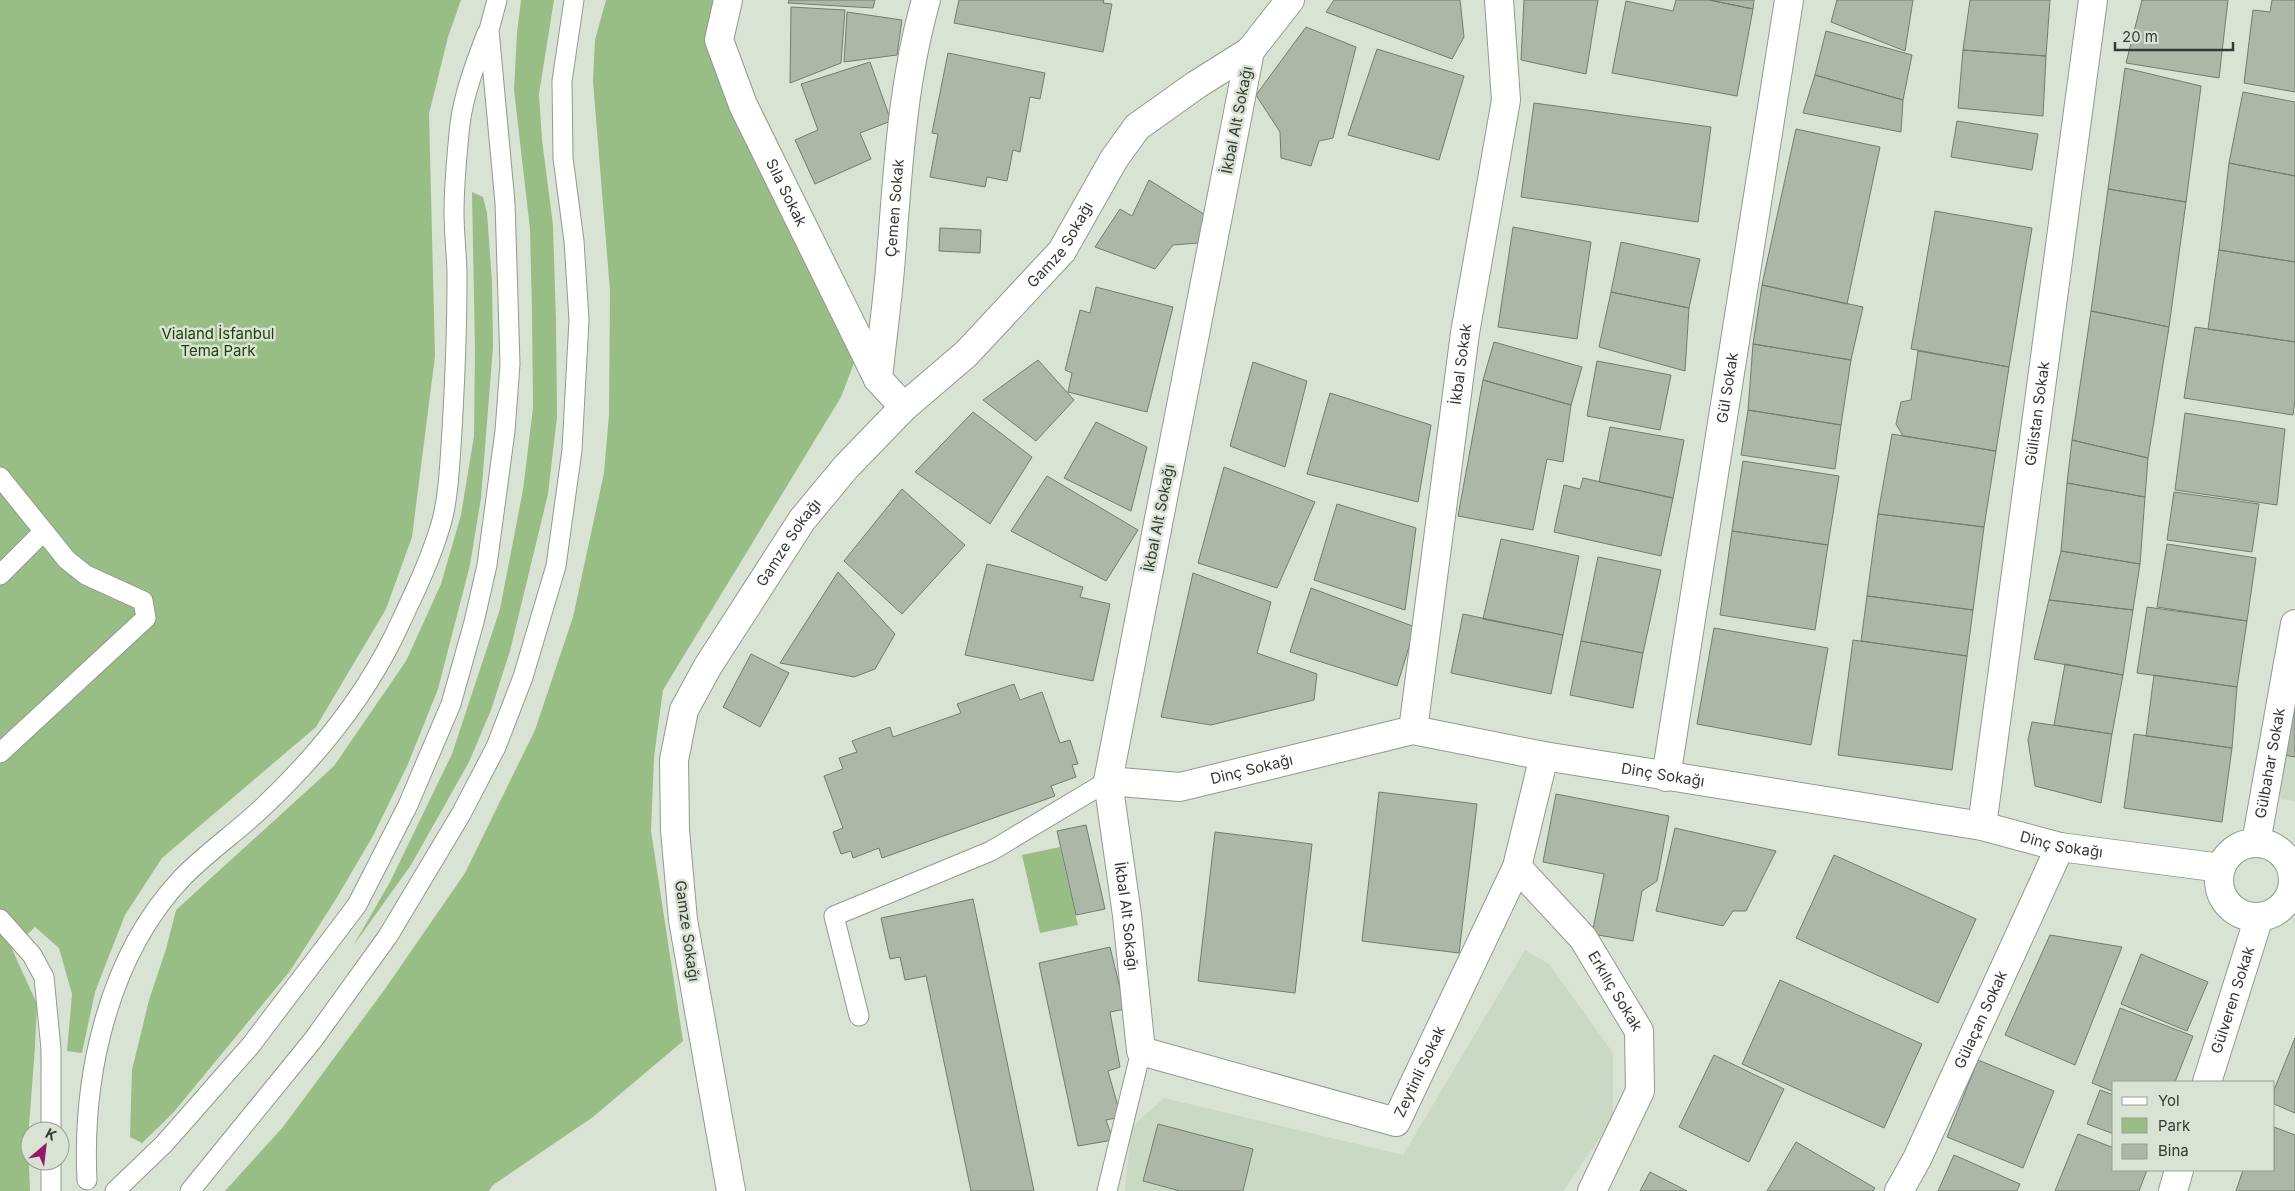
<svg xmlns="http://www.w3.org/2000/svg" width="2295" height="1191" font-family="Inter,sans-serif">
<rect width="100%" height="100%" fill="#d9e3d4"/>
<path fill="#cad9c3" d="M2295,690v111l-14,-2 -4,-16z
M1525,950l24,14 64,89v66l-50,72h-438l6,-63 33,-30 239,57z"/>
<path fill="#98bd85" d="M0,0h461l-13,37 -19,77 6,242 -23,181 -26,72 -70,118 -154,131 -37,57 -30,77 -13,61 -15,-2 5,-57 -13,-46 -24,-21 -23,22 25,55 -2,43 -7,92 2,52h-30z
M521,0h33l-15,94 3,46 11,85 3,96 1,96 -9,77 -38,157 -19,59 -22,52 -58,103 -58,81 37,-64 62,-128 48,-145 23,-119 10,-82 -1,-96 -2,-83 -16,-139 3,-57z
M606,0h114l-9,43 131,284 12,36 -13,34 -178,293 -9,67 -3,74 32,210 -90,76 -100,68 -4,6h-264l58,-64 102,-138 80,-116 70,-143 38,-113 31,-144 5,-58 1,-124 -17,-210 2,-41z
M472,192l11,5 4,16 5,69 1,65 -12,151 -11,67 -32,124 -30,75 -34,70 -38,65 -46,72 -117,142 -31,30 -12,-6 2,-67 17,-70 17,-51 10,-39 158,-144 72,-105 35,-77 20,-69 13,-79 1,-86z
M1060,847l18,78 -38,8 -18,-78z"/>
<path fill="#adb7a8" stroke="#737d6f" d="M789,0h86l-2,8 -85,-5z
M959,0h145l-1,3 9,1 -9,48 -149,-29z
M1334,0h126l4,37 -12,22 -126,-47z
M1524,0h74l-12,74 -65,-14z
M1676,0h33l44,9 -16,87 -125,-23 14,-72 47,10z
M1709,0h45l-1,9z
M1837,0h76l-8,51 -74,-29z
M1970,0h80l-4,56 -83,-6z
M2142,0h86l-9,78 -93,-15z
M2272,0h23v92l-51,-9 9,-73 17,2z
M791,7l54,3 -4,53 -51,20z
M847,12l55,8 -5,35 -53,7z
M1306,27l50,20 -23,91 -14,3 -8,25 -30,-8 -1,-26 -24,-37z
M1826,31l86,24 -9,45 -88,-25z
M1377,49l87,27 -25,84 -91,-25z
M1963,50l83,6 -3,60 -85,-8z
M948,53l97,20 -5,26 -10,-2 -10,55 -7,-2 -6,31 -20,-4 -2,10 -55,-10 8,-43 -6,-1z
M870,62l21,59 -31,12 11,26 -56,25 -20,-44 23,-10 -17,-46z
M2125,68l76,18 -15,116 -78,-13z
M1815,75l88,25 -2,32 -98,-19z
M2243,92l52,10v74l-66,-13z
M1534,103l177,24 -13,95 -177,-25z
M1957,121l81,13 -6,36 -81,-13z
M1796,129l84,18 -33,157 -85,-19z
M2229,163l66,13v86l-76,-12z
M1149,180l61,38 -12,25 -25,2 -18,24 -60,-22 25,-38 12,7z
M2108,189l78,13 -17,125 -78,-16z
M1935,211l97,17 -23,139 -98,-18z
M1513,227l78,15 -14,97 -79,-12z
M940,228l41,2 -1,23 -41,-2z
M1621,242l79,17 -11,49 -78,-16z
M2219,250l76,12v80l-87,-13z
M1762,285l101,22 -12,53 -98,-16z
M1096,287l77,20 -26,105 -79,-20 4,-19 -7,-3 15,-60 10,3z
M1611,292l78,16 -4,63 -86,-24z
M2091,311l78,16 -21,131 -76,-18z
M2195,327l100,15v58l-2,15 -109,-17z
M1494,342l88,25 -11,38 -88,-25z
M1753,344l98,16 -10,65 -93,-15z
M1918,351l91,16 -13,84 -93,-15 -7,-12 5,-22 10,-2z
M1038,360l36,40 -38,41 -53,-41z
M1597,361l74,14 -11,55 -73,-14z
M1253,362l54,19 -22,86 -55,-21z
M1483,380l88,25 -8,57 -16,-3 -14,71 -75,-14z
M1330,393l101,32 -13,77 -111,-28z
M1748,410l93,15 -6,44 -94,-14z
M973,412l59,45 -42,67 -75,-52z
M2185,413l100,16 -8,76 -102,-15z
M1096,422l51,25 -16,64 -67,-33z
M1610,427l74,13 -11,58 -74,-16z
M1892,434l104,17 -12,76 -106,-13z
M2072,440l76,18 -3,39 -78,-14z
M1743,461l96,15 -11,69 -96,-14z
M1224,467l91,35 -38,86 -79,-25z
M1047,476l91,54 -32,51 -95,-50z
M1583,478l90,20 -12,58 -107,-24 10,-47 16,4z
M2067,483l78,14 -5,67 -79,-13z
M902,489l63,56 -63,69 -58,-53z
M2174,492l85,12 -7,48 -85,-12z
M1337,504l79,24 -11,82 -91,-30z
M1878,514l106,13 -11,83 -106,-14z
M1732,531l96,14 -13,85 -95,-15z
M1501,539l78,17 -16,79 -80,-16z
M2167,544l89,14 -9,63 -90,-14z
M2061,551l79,13 -7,46 -84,-10z
M1598,557l63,13 -18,83 -62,-12z
M987,564l96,23 -3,10 30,7 -17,77 -128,-26z
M838,572l57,62 -20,35 -21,8 -74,-14z
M1193,573l78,29 -14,51 60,21 -3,26 -103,25 -50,-8z
M1311,588l104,39 -18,59 -107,-34z
M1867,596l106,14 -6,46 -106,-15z
M2049,600l84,10 -10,65 -89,-16z
M2147,607l100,14 -10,66 -100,-14z
M1463,614l100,21 -12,59 -100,-21z
M1714,628l114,20 -17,97 -114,-21z
M1853,640l114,16 -15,114 -114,-15z
M1581,641l62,12 -10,55 -63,-13z
M751,654l38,19 -29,54 -37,-20z
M2065,664l58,11 -11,59 -58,-9z
M2154,675l83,12 -5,61 -86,-12z
M1014,684l6,16 22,-8 18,51 10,-3 8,24 -6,1 4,12 -25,9 4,10 -173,62 -3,-10 -26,10 -2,-7 -10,3 -8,-22 10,-4 -19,-52 19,-7 -4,-11 18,-6 -5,-11 38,-14 3,10 68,-24 -4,-9z
M2295,694v63l-11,-2z
M2032,722l80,12 -11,69 -66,-17 -7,-46z
M2134,734l98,14 -10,74 -98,-14z
M1379,792l98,12 -18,149 -97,-12z
M1556,794l113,22 -12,65 -15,10 -9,50 -41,-7 12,-60 -61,-12z
M1086,825l19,84 -29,6 -19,-84z
M1675,828l101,23 -30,60h-13l-10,15 -67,-15z
M1215,832l97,12 -17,149 -97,-12z
M1834,855l142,64 -38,84 -142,-65z
M973,899l61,292h-63l-45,-215 -21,4 -5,-23 -10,2 -9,-41z
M2050,935l72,12 -47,118 -70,-30z
M1110,947l15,62 -15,3 10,55 -12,4 13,46 -15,3 7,20 -35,6 -39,-183z
M2141,954l67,28 -21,49 -66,-27z
M1780,980l142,64 -38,84 -142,-64z
M2120,1008l73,28 -18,46h-61v10l-22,-9z
M2295,1038v75l-21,-9v-14z
M1714,1055l70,34 -35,73 -70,-35z
M1978,1060l76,31 -31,77 -76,-31z
M2100,1090l14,5v39l-27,-10z
M1158,1124l95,25 -10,42h-63l-37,-10z
M2274,1127l21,8v56h-59l7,-21h31z
M2078,1134l36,14v22h33l-8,21h-84z
M1796,1142l79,46 -2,3h-106z
M1954,1155l66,29 -3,7h-79z
M1650,1172l37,19h-47z"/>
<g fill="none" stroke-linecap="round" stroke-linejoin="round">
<g stroke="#919a8c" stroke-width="21">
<path id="lane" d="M0,477l67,83 19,15 57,26 3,17 -146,135
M0,575l43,-43
M0,919l32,36 12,22 7,72v82
M859,1016l-25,-100 157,-65 117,-70
M51,1161v30
M87,1180c-5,-104 21,-224 95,-302 25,-26 55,-46 81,-71 52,-49 100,-108 131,-171 17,-36 36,-74 47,-112 8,-27 9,-66 11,-94 3,-51 5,-102 5,-153 0,-21 -3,-43 -3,-64 0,-29 3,-60 6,-89 4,-31 16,-62 27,-91
M115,1191l49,-47 87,-99 106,-140 51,-100 43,-101 23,-82 13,-57 18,-134 5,-67 -5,-161 -16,-173 8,-30
M190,1191l123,-151 75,-104 73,-122 35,-67 27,-70 33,-111 16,-116 7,-130 -5,-79 -11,-83 -1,-77 12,-81
M1107,1191l34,-140"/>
</g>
<g stroke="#919a8c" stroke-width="30">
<g id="street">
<path id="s1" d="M728,0l-9,40 24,65 135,274"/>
<path id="s2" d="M1290,0l-40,51 -142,730 19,134 14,136 255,71 121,-255 27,-111"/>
<path id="s3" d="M904,407l-26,-28c4,-41 10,-81 13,-122 7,-87 11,-173 35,-257"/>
<path id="s4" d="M1413,730l52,-397 41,-233 -7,-100"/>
<path id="s5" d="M1666,777l123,-777"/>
<path id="s6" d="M1108,781l72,6 233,-57 131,26 438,70 78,21 161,21"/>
<path id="s7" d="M1982,826l111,-826"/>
<path id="s8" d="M2256,843l39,-219"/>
<circle cx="2256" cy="880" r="37"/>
<path id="s9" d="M1517,867l66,71 56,93 1,60 -48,100"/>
<path id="s10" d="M2207,1082l52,-165"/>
<path id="s11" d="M731,1191l-48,-271 -8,-90 -1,-70 10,-50 24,-44 94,-146 44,-53 58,-60 62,-53 96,-103 52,-92 23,-32 59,-42 54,-34"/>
<path id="s12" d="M1899,1191l18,-32 143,-312"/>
<path d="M2173,1191l6,-21"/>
</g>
</g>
<use href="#lane" stroke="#fff" stroke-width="19"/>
<use href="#street" stroke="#fff" stroke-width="28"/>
</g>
<g text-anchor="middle" stroke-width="5" stroke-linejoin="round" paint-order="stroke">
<g font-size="15" fill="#363a34" stroke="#d9e3d4">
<text transform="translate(1237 120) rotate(-79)" y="5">İkbal Alt Sokağı</text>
<text dy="5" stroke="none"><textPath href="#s1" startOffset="208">Sıla Sokak</textPath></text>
<text dy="5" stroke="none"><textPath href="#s3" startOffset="210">Çemen Sokak</textPath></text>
<text dy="5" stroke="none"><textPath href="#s11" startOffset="1089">Gamze Sokağı</textPath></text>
<text dy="5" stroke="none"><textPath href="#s4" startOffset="369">İkbal Sokak</textPath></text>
<text dy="5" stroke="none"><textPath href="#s5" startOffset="394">Gül Sokak</textPath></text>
<text dy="5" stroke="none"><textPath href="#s7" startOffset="416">Gülistan Sokak</textPath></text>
<text transform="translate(1159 518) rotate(-79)" y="5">İkbal Alt Sokağı</text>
<text dy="5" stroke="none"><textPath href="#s11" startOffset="684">Gamze Sokağı</textPath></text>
<text dy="5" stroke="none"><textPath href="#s8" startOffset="81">Gülbahar Sokak</textPath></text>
<text dy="5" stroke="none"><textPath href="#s6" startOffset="146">Dinç Sokağı</textPath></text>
<text dy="5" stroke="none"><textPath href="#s6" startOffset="566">Dinç Sokağı</textPath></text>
<text dy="5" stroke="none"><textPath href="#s6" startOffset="971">Dinç Sokağı</textPath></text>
<text dy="5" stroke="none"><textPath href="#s2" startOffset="945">İkbal Alt Sokağı</textPath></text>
<text transform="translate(687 931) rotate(82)" y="5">Gamze Sokağı</text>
<text dy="5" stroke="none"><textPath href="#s9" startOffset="159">Erkılıç Sokak</textPath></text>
<text dy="5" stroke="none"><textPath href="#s10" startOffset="86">Gülveren Sokak</textPath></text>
<text dy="5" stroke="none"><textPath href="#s12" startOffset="190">Gülaçan Sokak</textPath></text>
<text dy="5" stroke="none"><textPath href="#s2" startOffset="1401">Zeytinli Sokak</textPath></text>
</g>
<g font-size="15" fill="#1f4204" stroke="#d9e3d4">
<text x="218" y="339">Vialand İsfanbul<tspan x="218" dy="17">Tema Park</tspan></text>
</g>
</g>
<rect x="2112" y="1081" width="162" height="90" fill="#d9e3d4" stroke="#989f94"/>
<rect x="2122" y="1097" width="25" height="8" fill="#ffffff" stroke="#989f94"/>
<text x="2158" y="1106" font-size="15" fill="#363a34">Yol</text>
<rect x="2122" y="1118" width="25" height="15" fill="#98bd85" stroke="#989f94"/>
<text x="2158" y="1131" font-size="15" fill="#363a34">Park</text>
<rect x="2122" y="1144" width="25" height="15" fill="#adb7a8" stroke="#989f94"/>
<text x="2158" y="1156" font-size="15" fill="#363a34">Bina</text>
<g transform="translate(45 1146) rotate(28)"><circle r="24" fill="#d9e3d4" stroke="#989f94"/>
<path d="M0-4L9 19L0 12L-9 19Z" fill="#96156d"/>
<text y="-8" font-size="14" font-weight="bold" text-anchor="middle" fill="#363a34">K</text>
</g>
<path d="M2115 42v8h118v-8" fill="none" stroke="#363a34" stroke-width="2.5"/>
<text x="2122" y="42" font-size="15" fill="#363a34" stroke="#d9e3d4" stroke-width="4" paint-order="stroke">20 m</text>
</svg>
